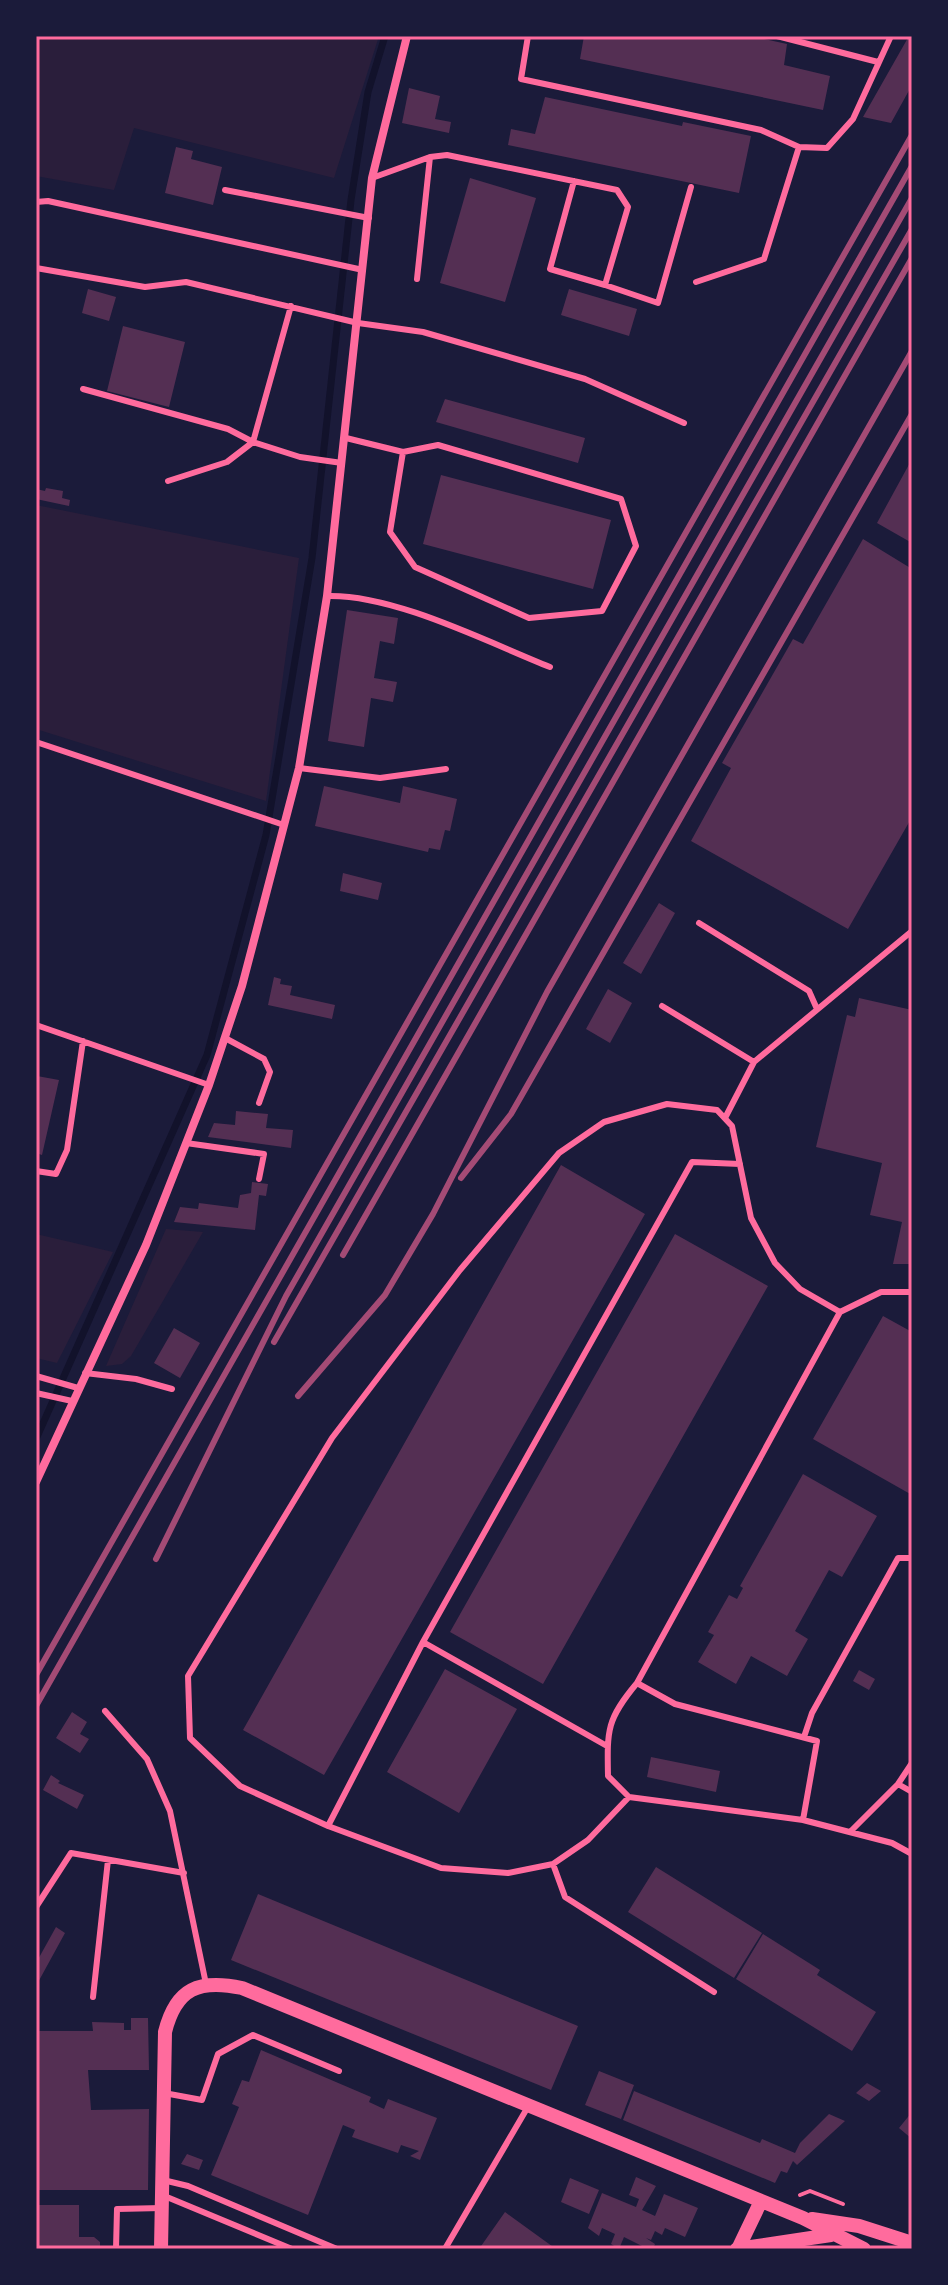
<svg xmlns="http://www.w3.org/2000/svg" width="948" height="2285" font-family="'PT Sans Narrow',sans-serif">
<rect width="100%" height="100%" fill="#1b1b3a"/>
<path fill="#2a1e3b" d="M36,36h343l-45,142 -200,-50 -20,62 -78,-14z
M36,505l263,53 -33,243 -230,-72z
M166,1229l37,3 -72,124 -9,8 -16,2z
M36,1234l77,18 -56,111 -21,-5z"/>
<g fill="none" stroke-linecap="round" stroke-linejoin="round">
<path stroke="#12122b" stroke-width="7" d="M36,1439l171,-384 59,-220 46,-277 39,-358 17,-108 17,-56"/>
</g>
<path fill="#542f53" d="M584,36h166l37,8 -3,21 46,11 -7,34 -243,-51z
M909,36h3v49l-21,38 -28,-6z
M409,88l31,8 -5,23 16,3 -2,11 -47,-10z
M545,97l137,29 1,-4 68,14 -12,57 -231,-48 3,-16 24,5z
M176,147l17,4 -2,8 31,8 -9,38 -48,-12z
M470,178l66,20 -31,104 -65,-19z
M88,289l28,8 -7,24 -27,-8z
M569,289l68,20 -8,27 -68,-21z
M123,326l62,16 -16,65 -62,-16z
M445,399l140,39 -7,25 -142,-41z
M912,459v84l-35,-20z
M441,475l170,45 -18,69 -170,-45z
M46,488l17,3 -1,7 8,2 -1,6 -33,-7v-10l9,2z
M863,539l49,30v248l-64,112 -157,-88 40,-73 -9,-5 71,-124 10,5z
M347,610l51,8 -4,26 -14,-3 -6,37 23,4 -4,20 -22,-4 -7,49 -36,-6z
M324,786l76,17 3,-17 54,13 -7,32 -5,-1 -5,20 -11,-2 -1,4 -113,-26z
M343,873l39,10 -4,17 -38,-9z
M659,903l16,10 -34,61 -18,-11z
M274,977l7,2 -1,5 12,2 -2,9 45,10 -3,14 -64,-14z
M608,989l24,14 -22,40 -24,-14z
M859,998l53,12v254h-19l9,-42 -32,-7 12,-52 -66,-16 31,-132 8,2z
M37,1076l22,4 -17,75 -6,-2z
M236,1111l32,3 -2,14 27,2 -2,18 -83,-11 6,-14 21,2z
M561,1165l84,49 -321,561 -81,-45z
M252,1182l16,2 -2,12 -7,-1 -4,35 -81,-8 6,-15 18,2 1,-6 39,5 2,-13 11,-2z
M675,1234l93,52 -225,398 -93,-52z
M883,1316l29,16v163l-99,-56z
M174,1328l26,15 -20,35 -26,-15z
M803,1474l74,42 -35,61 -13,-7 -34,61 13,8 -21,37 -36,-20 -15,28 -38,-22 16,-27 -6,-3 21,-37 8,4 6,-11 -3,-2z
M445,1669l72,40 -58,104 -72,-41z
M859,1670l16,9 -6,11 -16,-9z
M72,1712l15,10 -7,12 9,5 -9,14 -24,-15z
M651,1757l69,14 -4,21 -69,-15z
M51,1775l9,6 -2,2 26,12 -7,14 -34,-19z
M656,1867l106,66 -28,45 -106,-66z
M258,1894l320,132 -27,64 -320,-130z
M56,1927l9,6 -29,53v-23z
M763,1934l57,36 -3,5 59,37 -24,39 -116,-72z
M131,2018h17l1,52h-61l3,40 58,-1 -1,81h-112v-159h57l-1,-9 32,1v7h7z
M261,2050l110,47 -2,5 15,7 4,-10 49,19 -17,42 -10,-4 9,-5 -18,-6 -3,8 -46,-16 3,-7 -12,-5 -35,90 -97,-40 28,-68 -7,-3 10,-24 7,2z
M599,2071l35,14 -13,34 -36,-14z
M867,2083l14,8 -12,10 -13,-8z
M634,2091l126,52 2,-4 33,14 5,-10 29,-29 16,7 -48,44 -4,-4 -6,12 -6,-2 -6,12 -152,-63z
M912,2112v27l-13,-11z
M187,2154l16,6 -4,10 -18,-6z
M636,2177l20,9 -14,24 13,6 9,-22 34,14 -13,29 -20,-9 -3,7 -7,-4 -4,9 -5,-2 9,6 -2,5h-12l1,-3 -18,-9 -5,12 -8,-5 4,-10 -13,-6 -3,8 -11,-8 14,-35 34,14 3,-8 -10,-4z
M570,2178l29,12 -10,24 -28,-12z
M36,2205h43v32h15l6,5v7h-64z
M505,2212l51,37h-77z"/>
<g fill="none" stroke-linecap="round" stroke-linejoin="round">
<path stroke="#ff6b9d" stroke-width="4" d="M800,2195l10,-4 33,13"/>
<path stroke="#ff6b9d" stroke-width="6" d="M528,36l-7,43 240,51 38,17 28,1 26,-29 38,-83
M777,36l101,26
M372,178l58,-21 17,-2 170,35 11,17 -23,78 -55,-16 24,-88
M225,190l144,28
M36,202l12,-1 315,69
M36,268l109,19 41,-5 172,41 65,9 162,47 99,44
M417,279l13,-122
M696,282l68,-23 35,-112
M605,285l53,18 33,-116
M291,306l-38,136 47,15 42,6
M83,389l145,40 25,13 -26,20 -59,19
M346,438l57,14 -13,80 25,35 114,51 73,-7 34,-65 -15,-47 -183,-54 -35,7
M327,596c67,-2 160,46 223,71
M36,742l248,83
M299,768l81,10 66,-9
M699,923l110,68 8,18
M662,1006l92,56
M36,1025l173,60
M225,1038l39,21 6,13 -11,31
M725,1118l29,-56 158,-131
M186,1143l78,11 -5,25
M36,1171l20,3 11,-24 16,-109
M840,1312l41,-20h31
M85,1373l51,6 36,10
M36,1376l42,12
M36,1393l36,8
M637,1683l38,21 142,37 -14,79
M105,1711l42,48 23,52 36,173
M804,1737l8,-24 86,-155h14
M607,1746l-184,-104 269,-480 48,2
M898,1784l14,-21
M629,1797l-41,43 -35,24 -45,9 -67,-5 -113,-42 -88,-40 -50,-48 -2,-62 144,-238 128,-168 99,-117 45,-31 63,-18 50,6 15,16 19,92 24,45 25,26 40,23 -203,371c-30,36 -30,46 -29,93l21,21 174,23 89,23 20,11
M328,1826l95,-184
M850,1832l48,-48 14,8
M553,1864l12,33 149,95
M36,1907l35,-54 113,20
M93,1997l15,-137
M164,2093l38,7 16,-46 35,-19 86,36
M163,2180l25,6 149,63
M162,2195l130,54
M446,2247l83,-142
M116,2249l1,-40 45,-1"/>
<path stroke="#ff6b9d" stroke-width="8" d="M36,1482l110,-237 63,-160 33,-99 57,-218 28,-172 45,-418 35,-142"/>
<path stroke="#ff6b9d" stroke-width="14" d="M812,2219l47,7 53,17
M161,2249l4,-217c11,-44 34,-53 77,-44l561,230 61,31
M737,2249l94,-14
M738,2249l23,-48"/>
<path stroke="#a44b75" stroke-width="6" d="M461,1178l50,-64 401,-700
M343,1255l569,-997
M274,1342l638,-1113
M298,1396l87,-101 48,-81 114,-222 365,-641
M156,1559l130,-263 626,-1098
M36,1675l876,-1540
M36,1706l876,-1540"/>
</g>
<rect width="948" height="2285" fill="none" stroke="#1b1b3a" stroke-width="76"/>
<rect x="38" y="38" width="872" height="2209" fill="none" stroke="#ff6b9d" stroke-width="3"/>
</svg>
